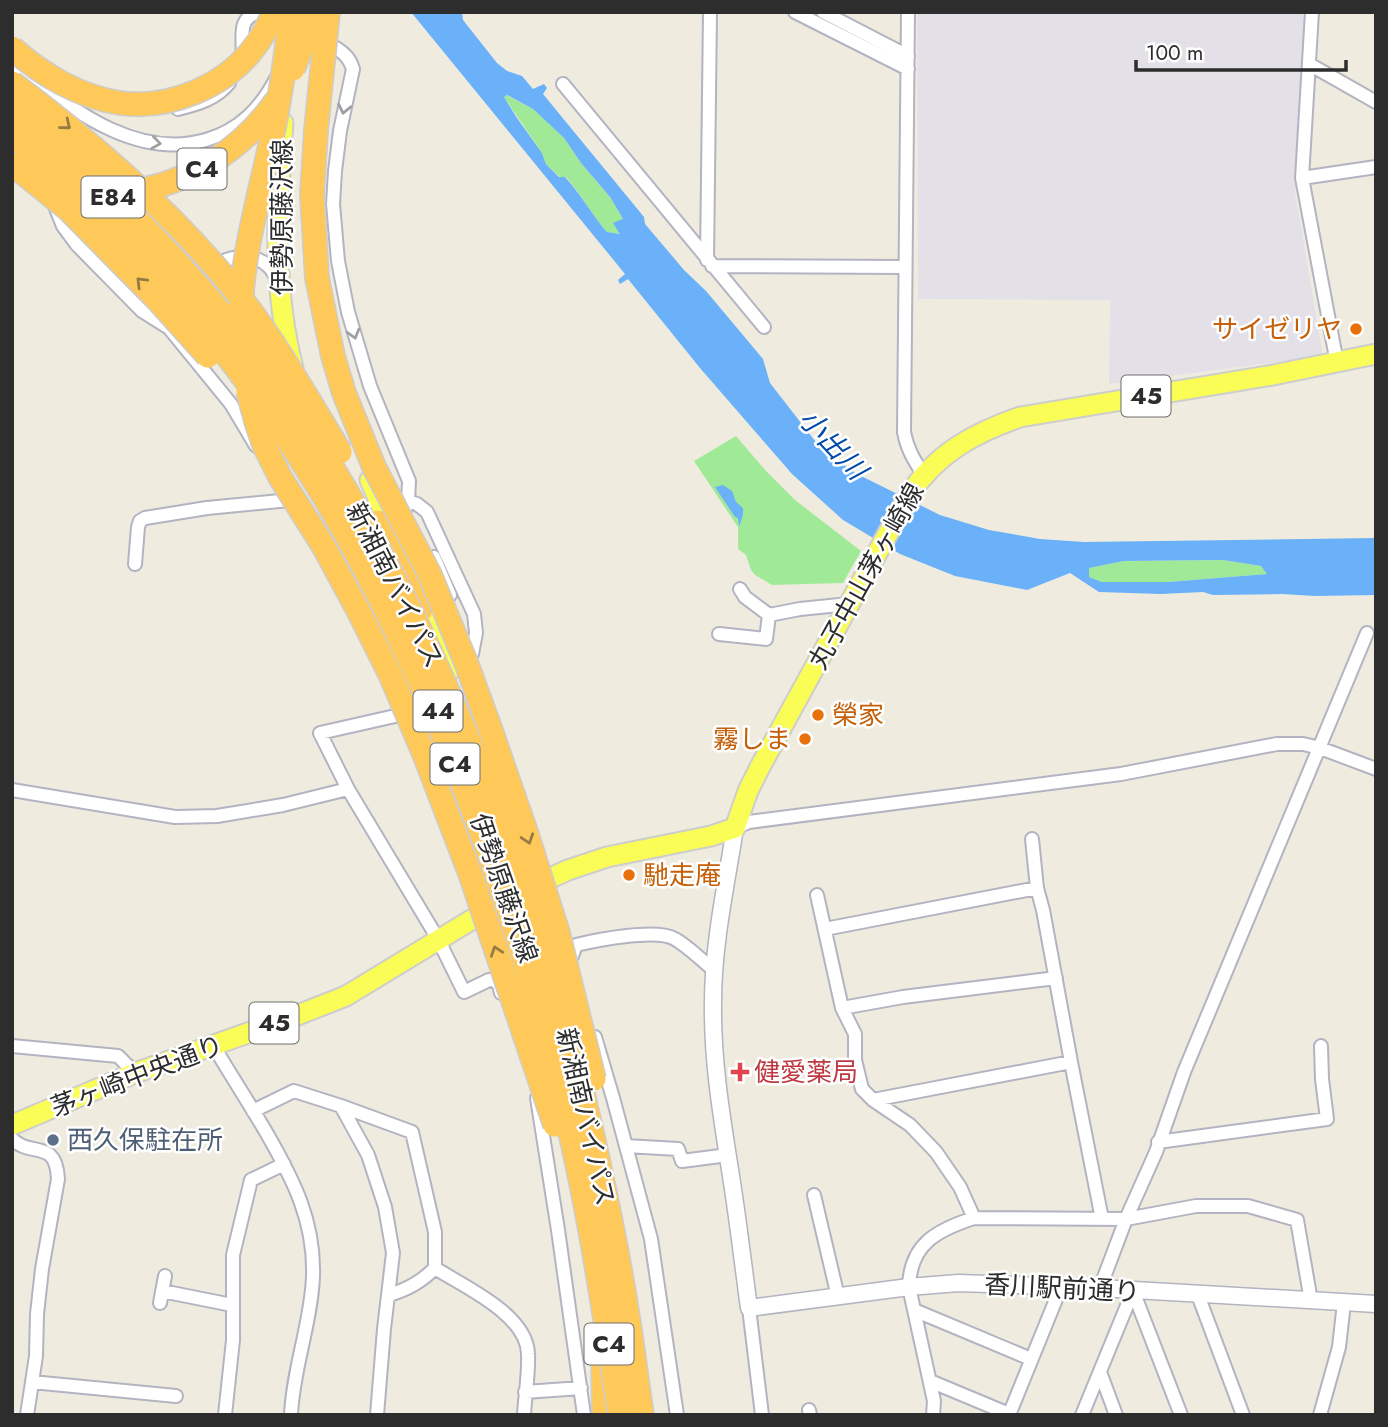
<svg xmlns="http://www.w3.org/2000/svg" width="1388" height="1427" font-family="Jost,'Noto Sans JP',sans-serif">
<rect width="100%" height="100%" fill="#efecdf"/>
<path fill="#e4e0e8" d="M917,12h388l-10,180 28,164 -214,28 1,-84 -192,-1z"/>
<path fill="#a0ea97" d="M506,95l27,14 31,29 17,25 29,34 13,22 -2,15 -14,-2c-15,-17 -26,-38 -41,-55h-6l-14,-13 -4,-11 -38,-56z
M736,436l30,35 29,29 66,51 -18,32 -71,2 -17,-10 -4,-5 -5,-15 -8,-6v-22l-44,-66z
M1223,560l38,6 7,8 -100,8h-66l-13,-5 -1,-9 36,-7z"/>
<path fill="#6ab1f9" fill-rule="evenodd" d="M411,12h51l1,8 34,43 10,8 15,5 11,13 11,-5 3,4 -4,6 101,123 1,7 39,46 22,21 57,68 7,24 52,67 35,24 83,41 49,15 51,9 44,3 292,-4v57l-61,1 -33,-2 -69,1 -10,-3 -42,2 -62,-2 -29,-19 -43,17 -72,-14 -55,-22 -57,-34 -51,-46 -92,-106 -72,-89 -8,5 -2,-4 7,-6zM507,95l26,14 31,29 17,25 29,34 13,22 -10,4 7,11 -13,-2c-15,-17 -26,-38 -42,-55h-6l-13,-13 -4,-11 -25,-35 -13,-21zM1223,560l38,6 6,8 -99,8h-66l-13,-5v-9l35,-7z
M723,485l9,6 4,11 7,6v7l-4,12 -1,-9 -3,-1 -20,-30z"/>
<g fill="none" stroke-linecap="round" stroke-linejoin="round">
<g stroke="#b3b3c2" stroke-width="16">
<path id="minor" d="M795,12l113,57
M823,12l85,44
M908,12l-4,420c3,17 10,28 19,42
M1312,12l-10,166 35,185
M336,48c9,6 14,11 17,21l-13,62 -5,40 -2,33 5,57 10,51 22,74 39,95 -1,20 -6,19
M242,57c3,-18 -7,-38 17,-45
M12,64c56,41 120,97 194,76 34,-10 55,-32 71,-63
M1309,64l67,38
M563,84l201,243
M178,109c20,-5 38,-10 51,-26
M1302,178l74,-11
M53,201l10,25 14,19 65,66 27,17 62,76 25,42
M707,260l3,-248
M712,266l193,1
M190,280c12,-3 19,-11 30,-17 14,-8 36,-9 48,3 4,3 7,10 10,14
M408,501l9,3 10,8 47,102 2,19 -4,21
M431,559l3,-2 16,38
M135,564l3,-37 2,-6 5,-3 62,-10 83,-8
M740,589l5,8 24,18 31,-6 49,-5
M719,634l47,5 3,-24
M404,714l-84,19 28,56 90,150 26,53 25,-12h5l5,5 2,8
M12,790l163,27 42,-1 66,-11 65,-16
M735,828l14,-6 372,-48 156,-30h26l17,4 56,21
M1032,839l5,49 6,22 28,152 31,157
M817,895l25,113 13,26v26l7,29 11,11 37,25 26,27 24,35 14,31c-37,12 -64,26 -65,69l25,114 -1,14
M825,929l212,-41
M564,958l8,-2 4,-11c21,-5 81,-17 99,-6 14,8 26,21 39,31
M842,1008l61,-11 153,-19
M595,1037l18,61 38,141 26,176
M213,1045c17,29 36,58 53,87 27,47 49,89 47,145 -2,47 -20,91 -22,138
M12,1046l106,10 17,17
M538,1098h-1l21,132 26,185
M873,1100l198,-38
M341,1106l27,49 17,52 8,46 -9,76 -7,86
M253,1111l41,-20 47,15 71,26 23,100v36c29,19 92,46 93,86 1,20 -3,41 -4,61
M12,1139c19,19 44,-1 46,40l-16,90 -5,45 -1,42 -9,59
M1158,1142l169,-23 -5,-40 -1,-33
M626,1146l52,3 4,12 46,-6
M814,1195l24,102
M974,1218l152,1 70,-13h52l49,14 14,81
M1100,1288l26,-69 30,-67 28,-80 183,-439
M162,1291l70,14
M389,1295c19,-6 32,-13 46,-27
M1198,1295l45,120
M160,1303l5,-27
M749,1308l13,107
M914,1310l117,49
M1100,1372l16,43
M930,1381l79,33
M32,1382l144,14
M525,1392l56,-4
M809,1410l1,5
M225,1415l8,-75v-85l18,-75 33,-16
M1009,1415l52,-128
M1082,1415l51,-124 48,124
M1320,1415l19,-68 5,-44"/>
</g>
<g stroke="#b3b3c2" stroke-width="19">
<path id="tertiary" d="M735,828c-9,58 -22,116 -22,174 -1,59 9,117 18,174 7,44 12,88 18,132l160,-21 49,-4 142,5 276,16"/>
</g>
<g stroke="#cdcdcd" stroke-width="23">
<path id="primary" d="M283,123c-6,85 -11,162 10,245
M370,480l24,55
M420,595l29,76
M12,1125l123,-52 155,-55 56,-22 163,-99 59,-27 39,-13 104,-21 24,-8 13,-37 12,-24 149,-272c28,-42 65,-62 111,-78l253,-42 103,-21"/>
</g>
<g stroke="#cdcdcd" stroke-width="26">
<path id="motorway" d="M378,522l30,58 13,30
M603,1351l1,64"/>
</g>
<use href="#minor" stroke="#fff" stroke-width="12"/>
<use href="#tertiary" stroke="#fff" stroke-width="16"/>
<use href="#primary" stroke="#fbfd57" stroke-width="19"/>
<use href="#motorway" stroke="#ffc95a" stroke-width="23"/>
<g stroke="#cdcdcd" stroke-width="26" stroke-linecap="butt">
<path id="motorway-bridge" d="M328,12l-12,118 -4,64 5,84 16,78 11,37 30,74 56,108 37,90 23,63 36,104 32,101 36,146
M12,48c30,27 68,49 108,55 49,7 107,-17 136,-58 8,-10 13,-21 18,-33
M293,69l9,-23 9,-34
M12,83c76,57 152,122 213,195 44,53 79,114 115,174
M12,107c110,87 214,201 293,318 42,62 77,128 110,195 80,166 140,343 179,522 13,59 25,117 34,176 5,32 9,65 14,97
M12,134c97,81 184,175 257,278 66,93 119,196 164,300 55,127 99,259 131,394 25,102 40,205 56,309
M12,164l57,46 86,87 53,59
M130,192c60,-9 112,-42 147,-92
M242,343c-6,-68 14,-132 28,-197 10,-44 16,-89 21,-134
M248,391l8,30 8,24 16,32 44,70 34,63 32,64 35,82 46,120 84,249"/>
</g>
<use href="#motorway-bridge" stroke="#ffc95a" stroke-width="23"/>
</g>
<defs><path id="oneway-chevron" d="M-2-3.5L2.5 0L-2 3.5" fill="none" stroke-width="1.6" stroke-linecap="round" stroke-linejoin="round" transform="scale(1.75)"/></defs>
<g stroke="#a0a0a0">
<use href="#oneway-chevron" transform="translate(344 109) rotate(102)"/>
<use href="#oneway-chevron" transform="translate(156 143) rotate(8)"/>
<use href="#oneway-chevron" transform="translate(354 334) rotate(74)"/>
</g>
<g stroke="#967b44">
<use href="#oneway-chevron" transform="translate(66 125) rotate(39)"/>
<use href="#oneway-chevron" transform="translate(141 282) rotate(-135)"/>
<use href="#oneway-chevron" transform="translate(528 839) rotate(72)"/>
<use href="#oneway-chevron" transform="translate(496 951) rotate(-109)"/>
</g>
<g fill="#e8710a" stroke="#fff" stroke-width="2.5">
<circle cx="1356" cy="329" r="7"/>
<circle cx="818" cy="715" r="7"/>
<circle cx="805" cy="739" r="7"/>
<circle cx="629" cy="875" r="7"/>
</g>
<path fill="#e0444e" stroke="#fff" stroke-width="2.5" d="M736.5 1061.5h7v7h7v7h-7v7h-7v-7h-7v-7h7z"/>
<circle fill="#5c6f8a" stroke="#fff" stroke-width="2.5" cx="53" cy="1140" r="7"/>
<g text-anchor="middle" stroke-width="5" stroke-linejoin="round" paint-order="stroke">
<g fill="#fff" stroke="#6c6c6c" stroke-width="2">
<rect x="177.5" y="148.5" width="49" height="41" rx="5"/>
<rect x="81.5" y="176.5" width="63" height="41" rx="5"/>
<rect x="1121.5" y="375.5" width="49" height="41" rx="5"/>
<rect x="413.5" y="690.5" width="49" height="41" rx="5"/>
<rect x="430.5" y="743.5" width="49" height="41" rx="5"/>
<rect x="249.5" y="1002.5" width="49" height="41" rx="5"/>
<rect x="584.5" y="1323.5" width="49" height="41" rx="5"/>
</g>
<g font-size="24" font-weight="bold" fill="#2d2d2d">
<text x="202" y="177">C4</text>
<text x="113" y="205">E84</text>
<text x="1146" y="404">45</text>
<text x="438" y="719">44</text>
<text x="455" y="772">C4</text>
<text x="274" y="1031">45</text>
<text x="609" y="1352">C4</text>
</g>
<g font-size="26" fill="#2d2d2d" stroke="#fff">
<text transform="translate(282 217) rotate(-90)" y="9">伊勢原藤沢線</text>
<text transform="translate(866 576) rotate(-61)" y="9">丸子中山茅ヶ崎線</text>
<text transform="translate(395 585) rotate(63)" y="9">新湘南バイパス</text>
<text transform="translate(504 888) rotate(71)" y="9">伊勢原藤沢線</text>
<text transform="translate(137 1076) rotate(-21)" y="9">茅ヶ崎中央通り</text>
<text transform="translate(586 1117) rotate(77)" y="9">新湘南バイパス</text>
<text transform="translate(1062 1288) rotate(3)" y="9">香川駅前通り</text>
</g>
<g font-size="26" fill="#c56008" stroke="#fff" text-anchor="end">
<text x="1342" y="338">サイゼリヤ</text>
<text x="832" y="724" text-anchor="start">榮家</text>
<text x="791" y="748">霧しま</text>
<text x="643" y="884" text-anchor="start">馳走庵</text>
</g>
<g font-size="26" fill="#be3a42" stroke="#fff" text-anchor="start">
<text x="754" y="1081">健愛薬局</text>
</g>
<g font-size="26" fill="#4e5e75" stroke="#fff" text-anchor="start">
<text x="67" y="1149">西久保駐在所</text>
</g>
<g font-size="28" font-style="italic" fill="#0249ac" stroke="#fff">
<text transform="translate(833 444) rotate(47)" y="10">小出川</text>
</g>
</g>
<rect width="1388" height="1427" fill="none" stroke="#2d2d2d" stroke-width="28"/>
<path d="M1136 60v10h210v-10" fill="none" stroke="#2d2d2d" stroke-width="3.5"/>
<text x="1146" y="60" font-size="21" fill="#2d2d2d" stroke="#ffffff" stroke-width="5" paint-order="stroke">100 m</text>
</svg>
